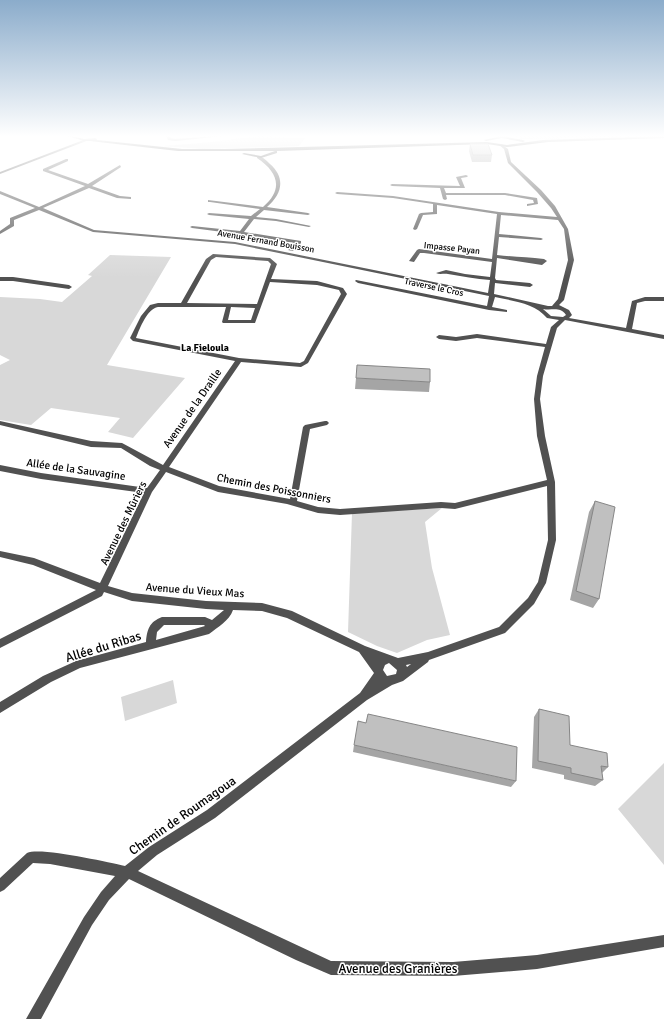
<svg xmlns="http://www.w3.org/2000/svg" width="664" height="1019" font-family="Signika,sans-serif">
<rect width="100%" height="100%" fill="#fff"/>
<path fill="#d8d8d8" d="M256,136l49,2 -6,8 -96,3 -40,-3 49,-4z
M513,136h129l-59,2 -13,-2 -1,2 -47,1z
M110,255l61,2 -64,108 78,13 -52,60 -25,-6 12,-14 -69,-10 -20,17 -31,-5v-55l10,-5 -10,-5v-58l40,2 22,3 30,-26 -4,-1z
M442,508l-17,14 7,46 18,67 -23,5 -30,13 -20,-7 -29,-14 4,-119z
M173,680l4,23 -52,18 -4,-24z
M664,763v102l-46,-56z"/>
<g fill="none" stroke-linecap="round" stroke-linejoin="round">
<path fill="#515151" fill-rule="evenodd" d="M166,136h4l1,2 4,1 39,-3h10l-49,5 -7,-1z
M86,139l3,1 -89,34v-2z
M501,144l7,5 3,13 30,28 14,16 13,23 6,31 -10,40 -5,5 10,5 3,5 -3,3 57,10 6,-27 13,-4h19v4h-19l-8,2 -5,26 32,6v4l-99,-19 -8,8 -14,48 -3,23 5,37 10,46 1,58 -10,43 -12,21 -29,29 -76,27 -1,2 -25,19 -11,4 -25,15 -152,118 -58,37 -19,16 193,90 122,1 84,-7 127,-20v12l-127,22 -84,7 -122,-1 -35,-15 -167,-81 -20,21 -17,25 -51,94h-15l58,-102 17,-25 14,-16 -65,-12 -17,-1 -29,27 -4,2v-14l27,-25c14,-6 79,9 98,13l24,-19 58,-37 153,-117 14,-20 -15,-21 -72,-34 -25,-7 -29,-1c-4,11 -15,17 -24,24l-129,34 -29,14 -51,31v-11l43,-26 33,-15 70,-19c1,-12 3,-20 16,-25h43l7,3 12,-10 -18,-1 -74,-8 -28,-9 -2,4 -102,52v-9l96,-49 -63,-25 -33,-8v-6l34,7 66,25 44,-90 -103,-14 -41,-8v-6l41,8 106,15 13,-18 -10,-4 -29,-18 -30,-1 -91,-22v-4l91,20 31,2 41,22 72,-104 -102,-20 -3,-3 11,-22 9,-11 8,-2h23l25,-44 7,-5 57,4 7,6 -6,15 46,2 26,7 4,6 -39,69 -7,4 -60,-5 -72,105 50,19 71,13 13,-72 2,-2 20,-4h2l2,2 -2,2 -17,4 -13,72 21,6 22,2 101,-7 14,1 92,-23 -10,-44 -3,-37 3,-23 8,-29 -68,-9 -21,3 -17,-2 -3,-2 3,-2 17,2 21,-3 69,10 5,-17 8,-7 -12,-2c-12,-15 -34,-17 -52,-21l-3,10 15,3v2l-18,-2 -131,-27 -3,-2 1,-1 131,26 2,-10 -254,-52 -142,-12 -54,-22 -25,10v6l-14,8v-3l10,-7v-6l25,-10 -35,-14v-3l39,16 46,-21 -42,-15v-2l23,-10h2v2l-20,9 40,14 32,-19 1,2 -29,19 28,10 11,1v2l-14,-1 -28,-10 -46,20 51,22 141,12 253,51 2,-13c-14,-1 -28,-4 -42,-6 -4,-1 -8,1 -12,-1l10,-3 19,4 25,3 2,-15 -68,-9h-4l-6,9 -5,-1 8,-11 2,-1 73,10 5,-45 -60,-9v9l-14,1 -6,14 -2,1 -2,-1 6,-15 2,-1 12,-1v-8l-40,-6 -56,-4 -2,-1 2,-1 56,4 106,16 58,5 -6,-9 -14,-16 -29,-29 -4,-14 -5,-4zM501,215l57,5 6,9 4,31 -10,39 -6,7h-4l-54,-12 1,-11 35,4 3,-2 -3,-2 -34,-3 -1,-2 2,-20 45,7 5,-4 -3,-2c-16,-2 -31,-2 -47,-4l2,-18 42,3 2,-1 -2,-1 -42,-4zM216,257l52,4 3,3 -14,40 -70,-1 24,-43zM270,282l47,3 22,5 2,4 -37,67 -4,2 -61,-5 -103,-20c4,-10 11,-29 22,-31h68l-4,15 1,1h32zM231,307l24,1 -4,12h-23zM543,309c9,2 17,-3 23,6l-3,2 -12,-1zM166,472l52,20 69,12 31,9 22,2 101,-7 14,1 92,-23 1,54 -10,42 -10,16 -29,29 -71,25 -30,6 -33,-12 -73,-35 -30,-8 -56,-2 -74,-8 -24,-7 44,-94zM164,625h40l1,1 -49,14 1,-8zM389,663l8,7 -1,4 -9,2 -4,-6 2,-5zM411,664l-4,3 -1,-2z
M257,156c5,0 9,4 13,8 16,14 12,30 -3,43l41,6 2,1 -2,1 -44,-5 -8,7 20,2 35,7 -2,1 -33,-6 -22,-2 -10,13 57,9v2l-8,8 -5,-1 7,-7 -52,-8 -3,1h-2v-2l-46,-6 -2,-1 2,-1 48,5 9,-12 -40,-4 -2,-1 2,-1 42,3 9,-7 -50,-7h-2v-2l55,7c21,-18 15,-35 -6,-49z
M466,175l2,1 -1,1 -6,1 4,10h-21l2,5h59l32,5 1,6 -11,2v-2l7,-1 -1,-3 -28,-5h-59l1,4 -2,1 -2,-1 -3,-11 -48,-2 -2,-1 2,-1 68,2 -4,-9z
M0,277h13l56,8 3,2 -3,2 -56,-8h-13z"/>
<path fill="#1e1e1e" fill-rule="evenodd" d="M68,136h4l12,3 12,-1 1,2 85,9h43l262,-7 20,3 36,-5 121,-4v2l-116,4 -41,5 -20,-3 -210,7v2l-16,5 -19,-4 2,-1 17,3 14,-5h-97l-88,-10h-6z
M502,136l21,4 2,1 -2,1 -21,-4 -16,3 -2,-1z"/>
</g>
<path fill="#a5a5a5" d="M470,144l22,11 -1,7h-19l-3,-11z
M356,378l74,4 -1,10 -74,-3z
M595,501l4,98 -6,9 -23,-8 19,-88z
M539,709l31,36 38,22 -6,6 1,7 -8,6 -31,-7v-4l-32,-7 2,-51z
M354,745l162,36 -5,6 -158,-35z"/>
<path fill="#c0c0c0" stroke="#868686" d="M470,144h18l4,11h-19z
M357,365l73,4v13l-74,-4z
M595,501l20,6 -16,92 -23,-8z
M539,709l30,7 1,29 37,8 1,14 -7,-1 2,14 -32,-7v-5l-33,-7z
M368,714l149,33 -1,34 -162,-36 4,-24 8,2z"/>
<linearGradient id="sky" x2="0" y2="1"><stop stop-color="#8baccb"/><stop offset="0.49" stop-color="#fff"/><stop offset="1" stop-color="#fff" stop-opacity="0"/></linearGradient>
<rect width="664" height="278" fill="url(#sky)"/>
<g text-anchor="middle" stroke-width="3" stroke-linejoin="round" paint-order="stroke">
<g font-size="9" fill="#000" stroke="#fff">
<text transform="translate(266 241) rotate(10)" y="3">Avenue Fernand Bouisson</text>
<text transform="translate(452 248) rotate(6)" y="3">Impasse Payan</text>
<text transform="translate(434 287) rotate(12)" y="3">Traverse le Cros</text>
</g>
<g font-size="10" font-weight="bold" fill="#000" stroke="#fff">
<text x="205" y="351">La Fieloula</text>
</g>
<g font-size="11" fill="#000" stroke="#fff">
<text transform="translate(192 408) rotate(-55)" y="4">Avenue de la Draille</text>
<text transform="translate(76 469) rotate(8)" y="4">Allée de la Sauvagine</text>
<text transform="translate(274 488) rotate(11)" y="4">Chemin des Poissonniers</text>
<text transform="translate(123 523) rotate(-64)" y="4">Avenue des Mûriers</text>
<text transform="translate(195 590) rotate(4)" y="4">Avenue du Vieux Mas</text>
</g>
<g font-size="13" fill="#000" stroke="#fff">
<text transform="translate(103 646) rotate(-17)" y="5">Allée du Ribas</text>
<text transform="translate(182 815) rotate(-35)" y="5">Chemin de Roumagoua</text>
<text x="398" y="973">Avenue des Granières</text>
</g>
</g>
</svg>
